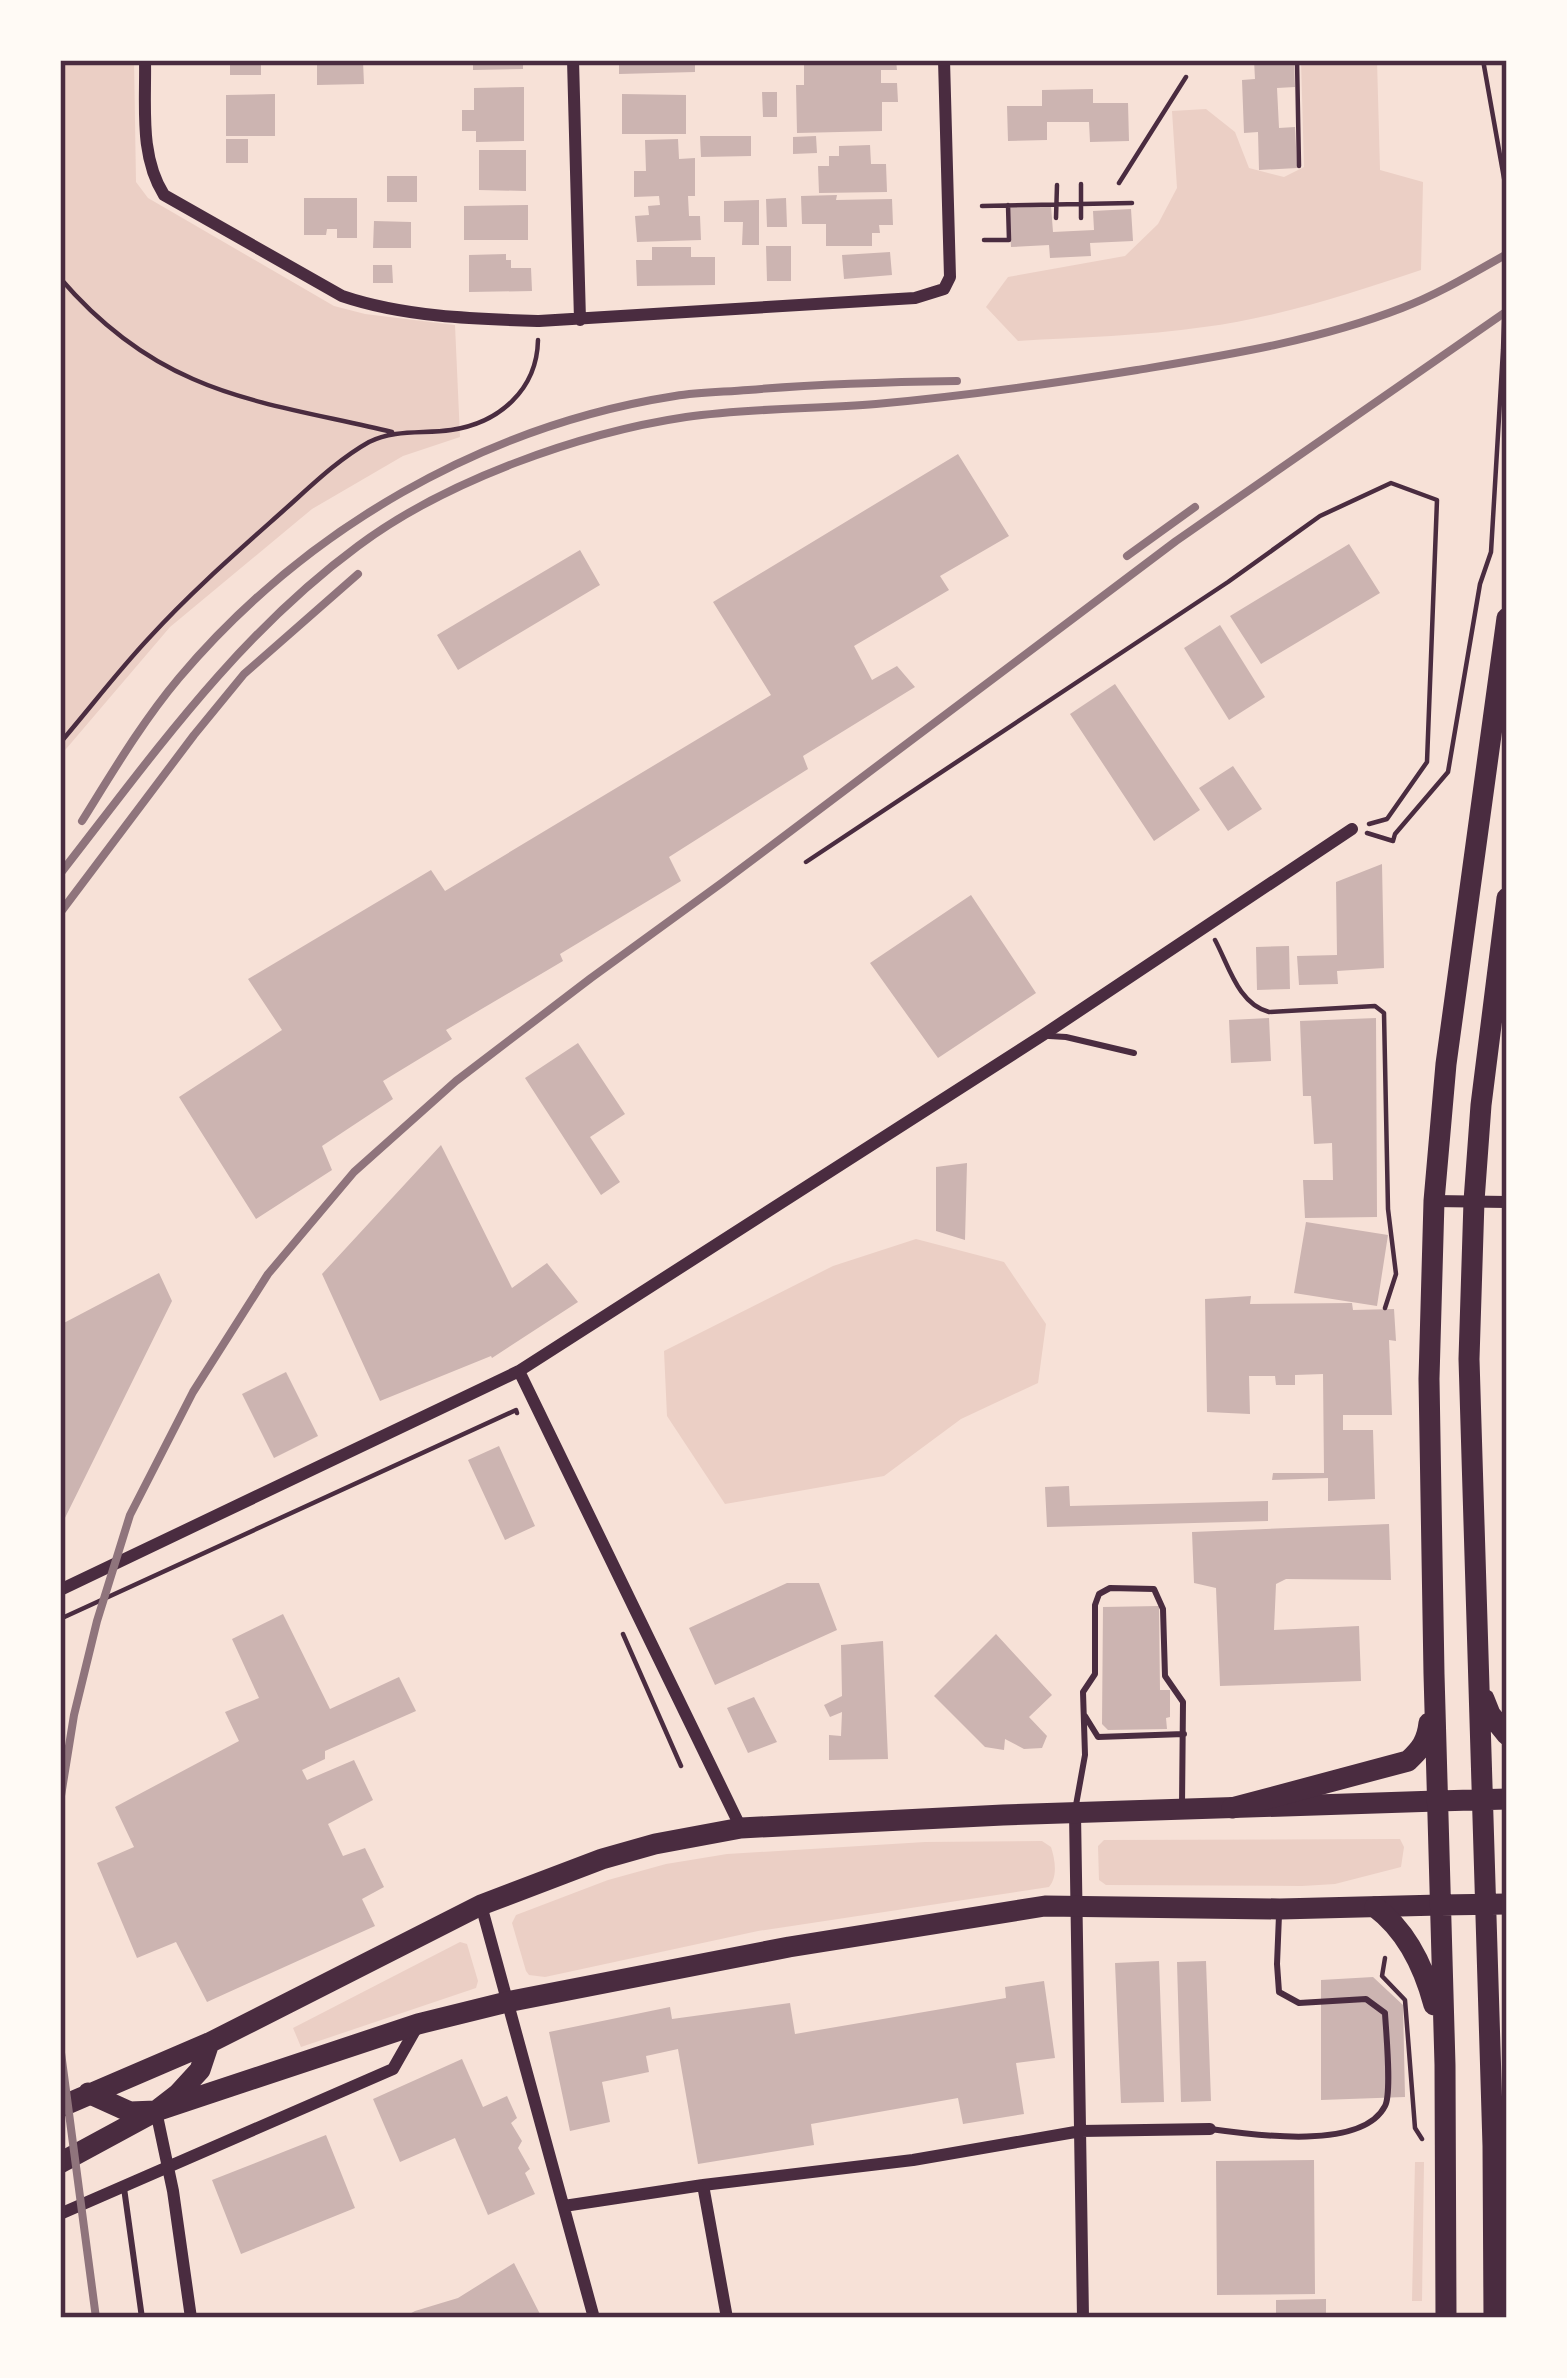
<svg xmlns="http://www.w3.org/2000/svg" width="1567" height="2378" font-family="'Archivo Narrow',sans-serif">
<rect width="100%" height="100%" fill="#f7e1d7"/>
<path fill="#ebcfc5" d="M60,60h74l2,122 12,16 186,108 31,8 90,11 5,112 -57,19 -91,53 -142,118 -110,129z
M1301,60h76l3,110 43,12 -2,88c-68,23 -146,48 -217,57 -61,9 -124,10 -186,14l-32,-34 22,-30 117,-21 33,-32 19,-36 -5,-77 34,-2 29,23 14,36 35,9 20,-10z
M916,1239l88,23 42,62 -8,59 -77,36 -77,57 -159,28 -58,-88 -3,-65 169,-85z
M1400,1839l4,8 -3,20 -66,17 -33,2 -196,-1 -7,-5 -1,-34 6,-6z
M1042,1841l9,6c4,12 7,30 -2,40l-291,44 -213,46 -16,-2 -3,-4 -14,-48 4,-8 92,-35 58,-16 61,-10 198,-12z
M460,1942l7,2 11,37 -2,7 -175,59 -8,-19z
M1415,2162h9l-2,139h-10z"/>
<path fill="#ccb4b1" d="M230,60h31v15h-31z
M473,60h50v9l-50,1z
M619,60h76v12l-76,2z
M804,60h92l1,10h-16v13h16l1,19h-16v29l-85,2 -1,-48h8z
M1254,60h40l1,27 -18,1 2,40 16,-1 2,41 -38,2 -1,-38 -14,1 -2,-53 13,-1z
M363,61l1,23 -47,1v-23z
M524,87v54l-48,1v-11h-14v-21h12v-22z
M1093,89v14h35l1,38 -39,1 -1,-20h-42v18l-39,1 -1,-35h35v-16z
M762,92h15v25h-14z
M275,94v42h-49v-41z
M622,94l64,1v39h-64z
M700,136h51v20l-50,1z
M816,136l1,17 -24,1v-17z
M226,139h22v24h-22z
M678,139l1,20 16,-1v38h-7l1,20h11l1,24 -64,2 -2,-26 14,-1 -1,-9 12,-1 -1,-9 -25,1v-26h12l-1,-31z
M870,145l1,19h15l1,28 -68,1 -1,-27h11v-10h10v-10z
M479,150h47v41l-47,-1z
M387,176h30v26h-30z
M837,195l-1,5 56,-1 1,26h-14l1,8h-8v13h-46v-22h-24l-1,-28z
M304,198h53v40h-20v-9h-10l-1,6h-22z
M786,198l1,29h-20l-1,-28z
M759,200v45h-17l1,-23h-19v-21z
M528,205v35h-64v-34z
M1051,206l2,26 41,-2 -1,-19 38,-2 2,32 -43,2 1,13 -41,2 -1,-13 -38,2 -2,-39z
M374,221l37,1v26h-38z
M766,246h25v35h-24z
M652,247h39v10h24v28l-78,1 -1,-26h16z
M890,252l2,23 -48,4 -2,-24z
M506,254v6h5v8h20l1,23 -63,1v-37z
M373,265h19l1,18h-20z
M958,454l51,82 -69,40 9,14 -95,56 18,34 25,-14 18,21 -112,69 5,13 -139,88 12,24 -121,73 3,7 -117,69 6,9 -69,42 10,18 -71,47 10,24 -76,49 -77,-122 103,-67 -34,-51 183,-109 14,21 326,-196 -58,-93z
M1349,544l31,49 -119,71 -31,-48z
M580,550l20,35 -142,85 -21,-35z
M1220,625l45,72 -36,23 -45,-72z
M1115,684l85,126 -46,31 -84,-127z
M1233,766l29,43 -34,22 -29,-43z
M1382,864l2,104 -47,3 1,13 -39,1 -2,-29 40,-1 -1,-73z
M971,895l65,98 -98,65 -68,-95z
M1289,946l1,43 -33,1 -1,-43z
M1269,1018l2,43 -40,2 -2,-43z
M1376,1018l1,199 -72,1 -2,-38h30l-1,-37 -18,1 -3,-48h-8l-3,-75z
M578,1043l47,71 -35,23 30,45 -19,13 -76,-117z
M441,1145l71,143 35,-25 31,39 -86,56 -1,-2 -111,45 -58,-127z
M967,1163l-2,77 -29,-9v-64z
M1306,1222l82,13 -11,71 -83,-13z
M159,1273l13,28 -112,227v-203z
M1251,1296l-1,8 102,-1 1,7 41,-1 2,32 -7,-1 3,75h-49v15h30l2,69 -47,2v-23l-56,2 1,-7h51l-1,-99 -28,1v10h-19l-1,-9h-26l1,38 -43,-2 -2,-113z
M286,1372l32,64 -44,22 -32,-64z
M499,1446l36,80 -30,14 -37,-80z
M1069,1486l1,20 198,-5v20l-221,6 -2,-40z
M1389,1524l2,56 -105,-1 -10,5 -2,46 85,-4 2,55 -141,5 -4,-98 -22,-5 -2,-51z
M787,1583h32l18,47 -122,55 -26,-57z
M1159,1606l1,84h10v27l-4,1 1,11 -59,1 -6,-6 1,-117z
M283,1614l47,95 69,-32 17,34 -91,40v8l-23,11 5,10 47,-20 19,40 -45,24 15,32 22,-8 19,39 -22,12 13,27 -168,76 -31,-60 -39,16 -40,-95 37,-16 -19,-40 124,-66 -14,-29 34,-14 -27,-59z
M996,1634l56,61 -23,22 18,19 -5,12 -18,1 -19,-10 -1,11 -19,-3 -51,-51z
M883,1641l5,118 -59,1v-25l12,1 1,-24 -12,5 -6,-12 18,-9 -1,-51z
M754,1697l23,45 -29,11 -21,-45z
M1159,1961l5,141 -43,1 -6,-140z
M1206,1961l5,140 -30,1 -4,-140z
M1373,1977l30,28 2,92 -84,3v-120z
M1044,1981l11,77 -39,5 8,51 -61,10 -5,-26 -147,26 3,21 -116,19 -20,-115 -32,7 3,16 -47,10 8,40 -40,9 -21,-99 121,-25 2,12 118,-16 5,31 211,-36 -1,-11z
M462,2059l21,48 24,-11 10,22 -6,5 11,18 -4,7 12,21 -5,4 10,21 -47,21 -33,-77 -55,24 -27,-63z
M326,2135l29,73 -114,46 -29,-74z
M1314,2160l1,134 -98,1 -1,-134z
M514,2263l28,55h-140l13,-7 43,-13z
M1326,2299v19h-50v-18z"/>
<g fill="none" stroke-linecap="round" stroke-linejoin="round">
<path stroke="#4a2c40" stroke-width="4.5" d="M1297,60l2,106
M1483,60l24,135
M1119,183l67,-106
M1081,184v34
M982,206l150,-3
M1056,218l1,-33
M984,240h25l-1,-35
M60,278c36,42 82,79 133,101 61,27 135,37 199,53
M60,743c30,-35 58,-72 89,-105 42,-46 88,-86 134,-127 27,-24 54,-51 86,-69 26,-13 54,-8 82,-12 48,-7 86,-40 87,-90
M1367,833l26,8 2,-7 53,-62 32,-188 11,-32 12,-202 4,-118
M806,862l422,-280 92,-66 71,-33 46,17 -10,262 -40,57 -18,5
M1215,940c14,26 23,64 54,72l106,-6 9,7 4,196 8,65 -11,34
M60,1619l456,-209 1,3
M623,1634l58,132
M1385,1958l-3,18 23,24 10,128 7,11"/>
<path stroke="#4a2c40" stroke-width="6" d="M1049,1036l17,1 68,16
M1085,1716l13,21 86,-3
M1076,1805l9,-50 -2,-63 12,-18v-69l4,-11 11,-6 44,1 9,20 2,67 18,26 -1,104
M1210,2129c43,6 152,22 175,-23 7,-13 1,-74 0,-93l-19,-14 -67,4 -20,-11 -2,-28 2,-49
M124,2188l18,130"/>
<path stroke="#4a2c40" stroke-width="12" d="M145,60c1,46 -6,95 19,135l178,101c62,21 132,23 197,25l376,-23 29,-9 6,-12 -6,-217
M573,60l7,260
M1434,1201l73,1
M519,1371l222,457
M60,1590l459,-219 524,-336 309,-206
M1075,1813l8,505
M481,1905l113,413
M156,2111l17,80 18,127
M703,2185l24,133
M564,2206l139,-21 210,-25 168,-29 129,-2
M60,2214l333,-145 25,-44"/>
<path stroke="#4a2c40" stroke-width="21" d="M88,2093l42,19 26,-1 22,-17 22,-24 9,-27
M60,2107l149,-64 272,-138 121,-46 53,-15 86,-16 262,-13 434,-14
M60,2163l96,-52 262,-87 89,-22 282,-55 256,-41 235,3 160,-4"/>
<path stroke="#4a2c40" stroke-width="21" d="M1484,1699l6,15 17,21
M1437,1801l70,-2
M1232,1808l176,-47c13,-12 19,-20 21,-38
M1440,1905l67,-1
M1375,1907c32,24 49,60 59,98
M1446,2318l-1,-253 -11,-391 -5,-295 5,-178 12,-137 61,-446
M1494,2318l-1,-172 -24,-787 5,-158 7,-96 26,-207"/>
<path stroke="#8f747c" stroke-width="8" d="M1127,556l68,-49
M82,821c30,-48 60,-99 97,-143 126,-149 304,-252 496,-282 24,-4 49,-4 73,-6 69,-6 139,-8 209,-9
M60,874c93,-119 176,-238 298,-328 87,-65 221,-113 328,-129 63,-9 127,-8 190,-13 88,-8 174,-20 261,-34 90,-15 180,-29 265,-62 37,-14 71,-35 105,-54
M60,913l134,-178 50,-61 114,-100
M60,1802l14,-87 23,-94 33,-106 63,-123 75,-118 86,-102 102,-91 135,-103 132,-96 453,-341 331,-230
M60,2045l36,273"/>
</g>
<rect width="1567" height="2378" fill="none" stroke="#fffaf5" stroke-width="126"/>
<rect x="63" y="63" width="1441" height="2252" fill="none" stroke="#4a2c40" stroke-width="4.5"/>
</svg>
